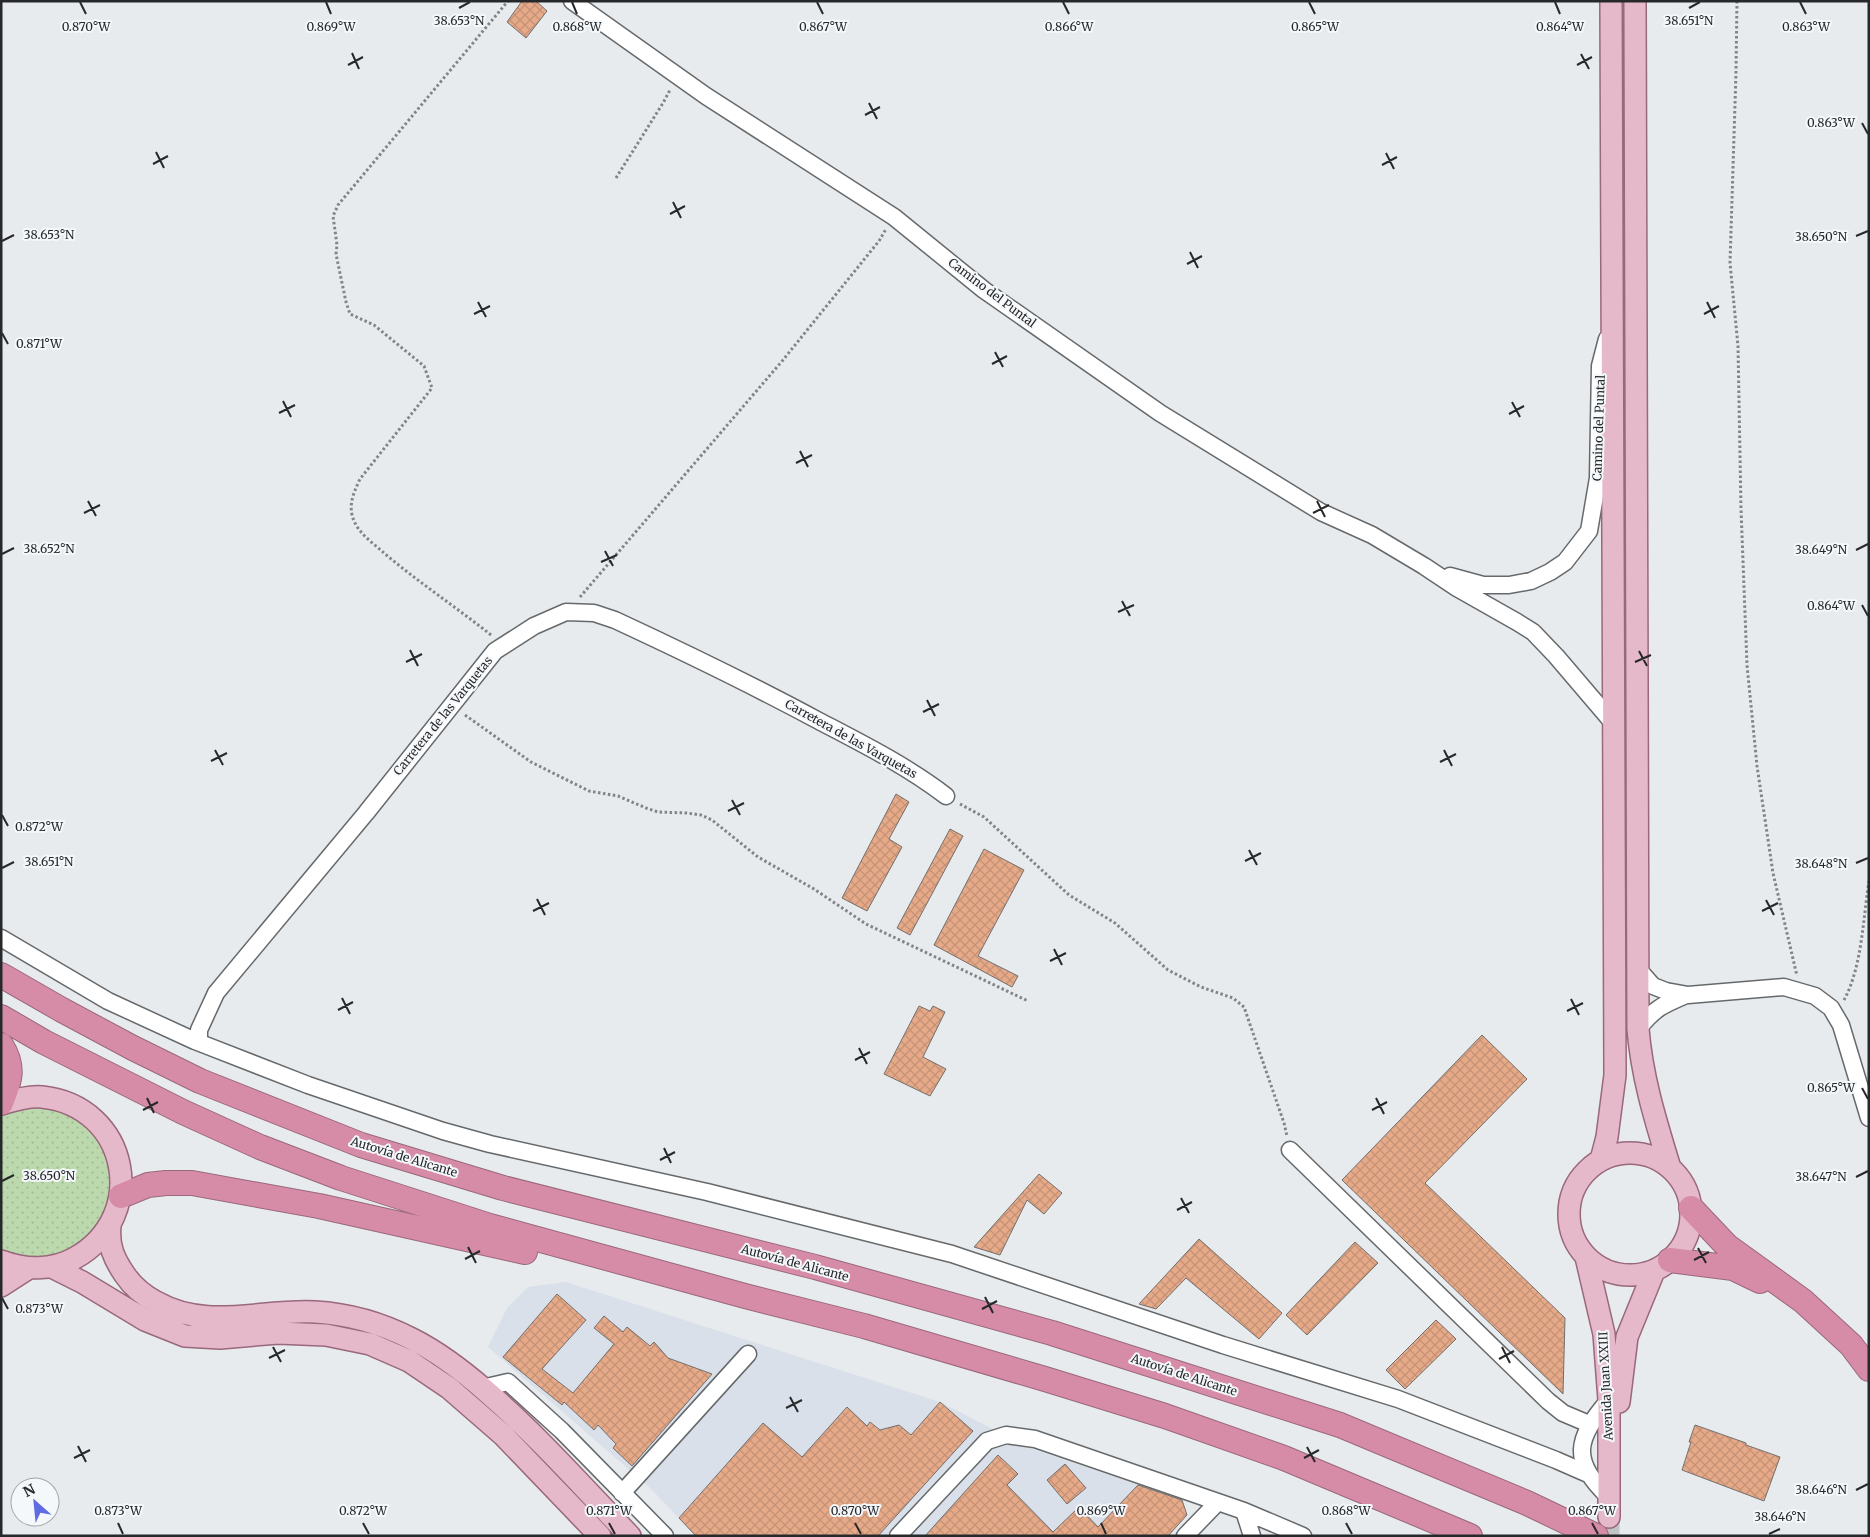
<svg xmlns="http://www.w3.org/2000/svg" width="1870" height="1537" font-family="Merriweather,serif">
<defs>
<pattern id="garden-dots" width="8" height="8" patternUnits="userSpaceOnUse" patternTransform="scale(1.25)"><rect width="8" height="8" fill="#bcd9ae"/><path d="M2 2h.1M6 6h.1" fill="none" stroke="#a2ba96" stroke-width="1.8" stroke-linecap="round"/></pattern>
<pattern id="building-cross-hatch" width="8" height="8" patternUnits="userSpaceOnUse" patternTransform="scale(1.25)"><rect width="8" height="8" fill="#e6aa89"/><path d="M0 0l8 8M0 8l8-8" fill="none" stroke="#c59276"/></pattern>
</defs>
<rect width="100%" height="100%" fill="#e8ebee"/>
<path fill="#d9e0ea" d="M566,1282l374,120 90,46 152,52 5,15 -19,21h-472l-47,-49 -161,-140 19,-39 21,-21z"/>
<path fill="url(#garden-dots)" d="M1,1104l79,5 41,67 -36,77 -84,8z"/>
<path fill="url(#building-cross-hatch)" stroke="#736f6d" d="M522,1h14l11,10 -21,27 -19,-16z
M896,794l13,8 -20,37 13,8 -35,64 -25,-13z
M950,829l13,7 -53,99 -13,-7z
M984,849l40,21 -46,86 40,20 -6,11 -78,-42z
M919,1006l11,5 3,-5 12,6 -22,45 23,12 -16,27 -46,-22z
M1482,1035l45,44 -102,104 140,135 -2,76 -221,-214z
M1039,1174l23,19 -18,21 -17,-14 -27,55 -26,-8z
M1199,1239l83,74 -23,26 -73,-61 -30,31 -17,-5z
M1355,1242l23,21 -71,72 -21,-20z
M557,1294l29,26 -44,49 31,24 41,-49 -20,-16 10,-12 19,16 4,-5 23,19 4,-4 14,16 44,16 -80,92 -19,-18 3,-4 -18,-19 -4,5 -30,-28 -2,3 -59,-48z
M1436,1320l20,19 -51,50 -19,-19z
M940,1402l33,29 -95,105h-182l-17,-18 84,-95 39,34 45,-50 20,19 3,-4 10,8 19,-5 12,10z
M1695,1425l51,18v2l34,12 -16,44 -82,-31 9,-28h-2z
M998,1455l20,19 -11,11 46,47 26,-25 19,20 40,-42 44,15 5,15 -19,21h-243z
M1065,1464l21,24 -19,16 -20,-24z"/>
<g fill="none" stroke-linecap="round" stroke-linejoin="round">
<path stroke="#c1c4c7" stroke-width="21" stroke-dasharray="21 11" stroke-linecap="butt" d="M1609,1517v19"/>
<g stroke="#66696b" stroke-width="19">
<path id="minor" d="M572,1l134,95 188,121 90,73 176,123 161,99 51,23 52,31 33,22 60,34 16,10 23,24 58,68
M1450,576l33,9h26l22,-4 19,-9 15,-10 24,-31 9,-53 2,-112 7,-27
M1,938l107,63 87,40 113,44 135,46 47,13 217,48 245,62 271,91 175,54 158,61 32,14
M1638,969l15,17 13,5 22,4 96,-8 31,9 16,12 10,17 28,93
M1638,1029c16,-20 24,-24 48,-34
M199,1042v-12l17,-37 150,-180 129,-162 39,-25 32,-14 28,1 21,7c69,32 137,65 204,101 44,23 88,45 127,75
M1290,1150l258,251 15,12 26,11
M482,1388l26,-6 54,49 103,105
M1609,1400c-33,38 -39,61 0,97
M622,1493l126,-139
M1244,1511l8,25
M898,1536l89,-95 19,-6 29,4 209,72 59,25
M1185,1536l32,-33"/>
</g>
<g stroke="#99687b" stroke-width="24">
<path id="major" d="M1635,1l3,1028c4,49 18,93 32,139
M1,1104c14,-4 27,-8 41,-7 87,9 108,119 33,161 -23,13 -50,12 -74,3
M1569 1214a61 61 0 1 1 122 0a61 61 0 1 1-122 0Z
M1601,1160l6,-23 8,-62 -4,-1074
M110,1226c-2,20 4,33 15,49 8,12 18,20 31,27 51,29 104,7 159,10 35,2 66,11 97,27 28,14 51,32 74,52 52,45 97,96 144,145
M1586,1257l18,77 5,66v117
M52,1267l30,15 63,38 40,16 35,2 58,-5 48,2 44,9 39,17 40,27 54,47 97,101
M1,1286l28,-18
M1619,1402l8,-65 27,-66"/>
</g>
<g stroke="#99687b" stroke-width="26">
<path id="highway" d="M1,975l61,35 71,38 67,33 161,64 142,43 312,79 237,66 288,92 187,78 69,33
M1,1017l43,25 139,70 77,35 81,31 149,48 255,70 119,30 181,53 120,37 119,42 186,78
M1,1045c14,22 9,36 0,58
M121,1196l27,-11 18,-2h26l127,23 206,46
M1691,1208l36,38 76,55 48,44 18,24
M1670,1260l63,8 27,13"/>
</g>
<path stroke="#828487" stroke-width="3" stroke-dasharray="2.5 2.5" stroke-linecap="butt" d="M1737,1l-1,71 -6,191 8,83 3,163 6,156 10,101 16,107 24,103
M616,178l47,-75 7,-13
M580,597l203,-237 96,-119 7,-12
M491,635c-35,-28 -73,-53 -107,-82 -10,-9 -23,-18 -29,-30 -8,-16 -2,-29 5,-44l72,-91 -8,-22 -50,-41 -24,-11 -4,-12 -10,-48 1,-9 -4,-29 5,-11 170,-204
M465,715l66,47 58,29 29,5 28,12 12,4 29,1 14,2 11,5 46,37 56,32 52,35 162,77
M960,804l24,13 85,78 46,28 53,47 33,17 32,11 11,9 40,116 3,13
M1844,1000c18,-33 19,-81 25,-119"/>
<use href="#minor" stroke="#fff" stroke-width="16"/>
<use href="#major" stroke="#e6b9ca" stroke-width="21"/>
<use href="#highway" stroke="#d68ba7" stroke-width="24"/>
</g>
<path fill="none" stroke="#27282a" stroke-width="2" d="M80,2l6,12M326,2l5,12M572,2l5,12M817,2l6,12M1063,2l6,12M1309,2l6,12M1555,2l5,12M1800,2l6,12M459,8l11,-6M1689,8l11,-6M352,53l7,16M1581,54l8,15M348,65l15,-8M1577,65l15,-8M869,103l8,16M865,115l15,-8M1862,123l6,11M156,152l8,16M1386,153l8,16M153,164l15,-8M1382,165l15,-8M673,202l8,16M670,214l15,-8M1856,236l12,-5M2,241l12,-6M1190,252l8,16M1187,264l15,-8M478,302l8,15M1707,302l8,16M474,314l16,-8M1704,314l15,-8M2,333l6,11M995,352l8,15M992,364l15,-8M283,401l8,16M1512,402l8,15M279,413l16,-8M1509,414l15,-8M800,451l8,16M796,463l16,-8M88,501l8,15M1317,501l8,16M84,513l16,-8M1313,513l16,-8M1856,550l12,-6M605,551l8,15M2,554l12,-6M601,562l16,-7M1122,601l8,15M1862,605l6,11M1118,612l16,-7M410,650l8,16M1639,651l8,15M406,662l16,-8M1635,662l16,-7M927,700l8,16M923,712l16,-8M215,750l8,15M1444,750l8,16M211,761l16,-8M1440,762l16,-8M732,800l8,15M728,811l16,-8M2,815l6,11M1249,850l8,15M1245,861l16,-8M1856,863l12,-5M2,868l12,-6M537,899l8,16M1766,900l8,15M533,911l16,-8M1762,911l16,-8M1054,949l8,16M1050,961l16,-8M342,998l8,16M1571,999l8,16M338,1010l15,-8M1567,1011l16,-8M859,1048l8,16M855,1060l15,-8M1862,1088l6,11M147,1098l7,15M1376,1098l8,16M143,1110l15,-8M1372,1110l15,-8M664,1148l7,15M660,1160l15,-8M1856,1177l12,-6M2,1181l12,-6M1181,1198l8,15M1177,1210l15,-8M468,1247l8,16M1698,1248l8,15M465,1259l15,-8M1694,1260l15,-8M985,1297l8,16M2,1298l6,11M982,1309l15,-8M273,1347l8,15M1502,1347l8,16M269,1358l16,-8M1499,1359l15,-8M790,1397l8,15M786,1408l16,-8M78,1446l8,16M1307,1447l8,15M74,1458l16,-8M1304,1458l15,-8M1856,1490l12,-6M118,1523l5,11M363,1523l6,11M609,1523l6,11M855,1523l6,11M1101,1523l5,11M1346,1523l6,11M1592,1523l6,11M1769,1534l11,-5"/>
<g text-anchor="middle" stroke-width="4" stroke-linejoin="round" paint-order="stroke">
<g font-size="12" fill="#27282a" stroke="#f5f8fb">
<text transform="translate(992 293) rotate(37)" y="4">Camino del Puntal</text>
<text transform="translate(1599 428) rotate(-88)" y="4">Camino del Puntal</text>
<text transform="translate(443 716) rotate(-51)" y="4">Carretera de las Varquetas</text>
<text transform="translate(851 739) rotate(29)" y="4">Carretera de las Varquetas</text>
<text transform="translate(404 1157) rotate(17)" y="4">Autovía de Alicante</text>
<text transform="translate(795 1263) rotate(15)" y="4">Autovía de Alicante</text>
<text transform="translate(1184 1375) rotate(18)" y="4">Autovía de Alicante</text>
<text transform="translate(1606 1386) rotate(-93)" y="4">Avenida Juan XXIII</text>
</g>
</g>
<g font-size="12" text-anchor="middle" fill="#27282a" stroke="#f5f8fb" stroke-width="4" stroke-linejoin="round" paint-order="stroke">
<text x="459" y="25">38.653°N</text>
<text x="1689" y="25">38.651°N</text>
<text x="86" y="31">0.870°W</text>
<text x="331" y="31">0.869°W</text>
<text x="577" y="31">0.868°W</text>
<text x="823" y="31">0.867°W</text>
<text x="1069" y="31">0.866°W</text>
<text x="1315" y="31">0.865°W</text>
<text x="1560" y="31">0.864°W</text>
<text x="1806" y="31">0.863°W</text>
<text x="1831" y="127">0.863°W</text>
<text x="49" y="239">38.653°N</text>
<text x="1821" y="241">38.650°N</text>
<text x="39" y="348">0.871°W</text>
<text x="49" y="553">38.652°N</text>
<text x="1821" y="554">38.649°N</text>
<text x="1831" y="610">0.864°W</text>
<text x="39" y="831">0.872°W</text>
<text x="49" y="866">38.651°N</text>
<text x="1821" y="868">38.648°N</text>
<text x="1831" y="1092">0.865°W</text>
<text x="49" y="1180">38.650°N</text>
<text x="1821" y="1181">38.647°N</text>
<text x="39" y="1313">0.873°W</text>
<text x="1821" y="1494">38.646°N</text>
<text x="118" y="1515">0.873°W</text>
<text x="363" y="1515">0.872°W</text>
<text x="609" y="1515">0.871°W</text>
<text x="855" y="1515">0.870°W</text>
<text x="1101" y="1515">0.869°W</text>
<text x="1346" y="1515">0.868°W</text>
<text x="1592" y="1515">0.867°W</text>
<text x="1780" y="1521">38.646°N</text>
</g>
<rect width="1870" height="1537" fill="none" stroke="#27282a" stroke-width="5"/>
<g transform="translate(35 1502) rotate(333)"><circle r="24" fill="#f5f8fb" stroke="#a3a5a7"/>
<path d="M0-4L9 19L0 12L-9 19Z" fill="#606ce3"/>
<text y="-8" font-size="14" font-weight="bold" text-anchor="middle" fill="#27282a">N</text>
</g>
</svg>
